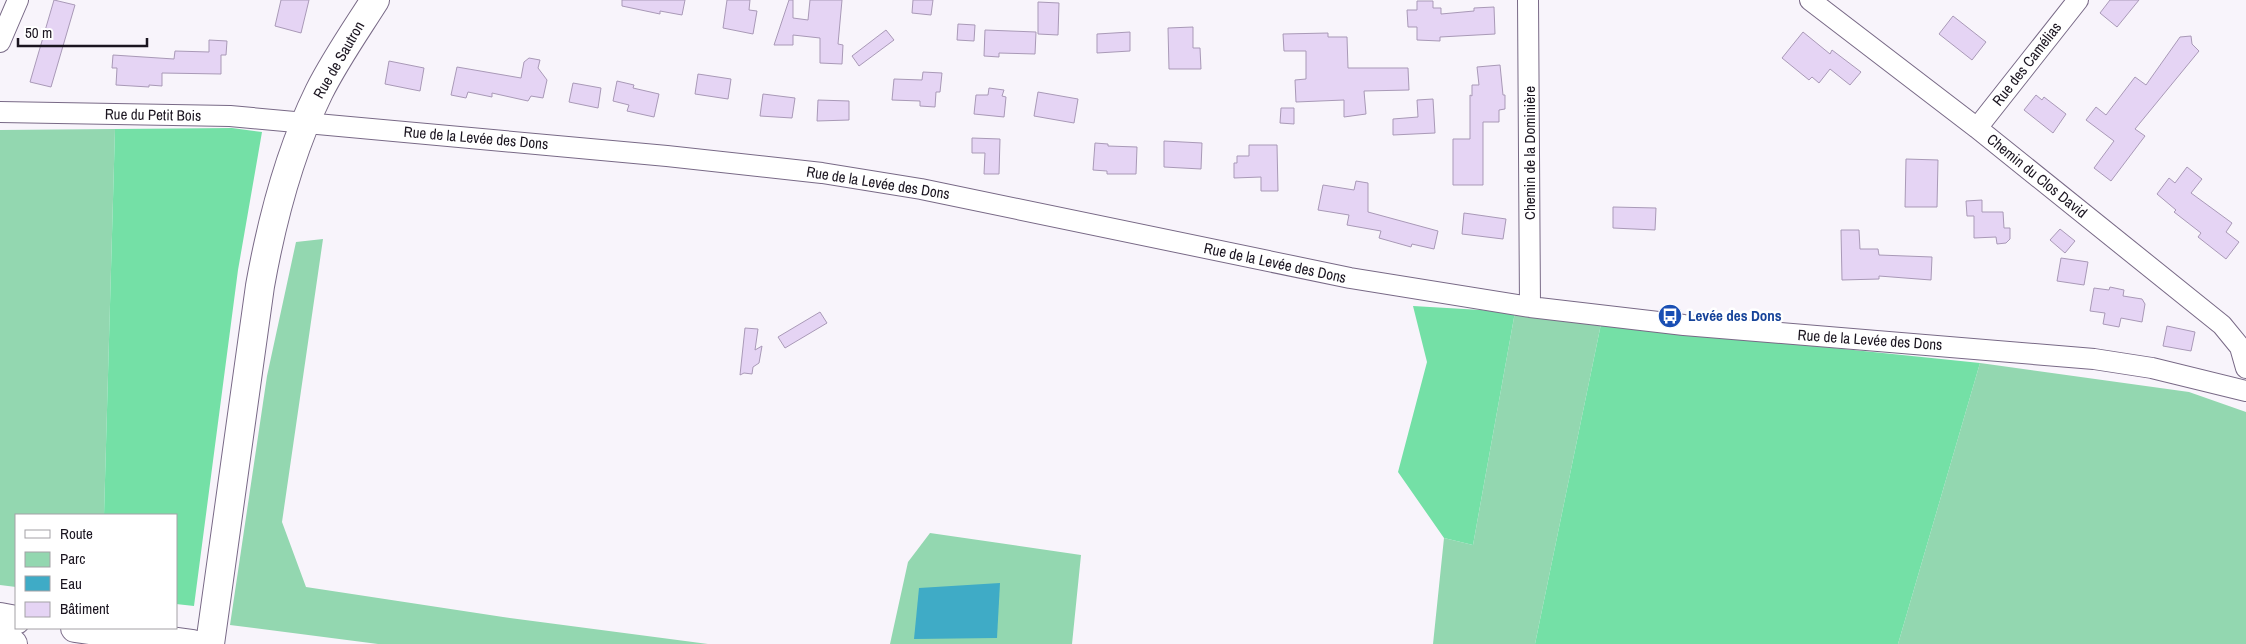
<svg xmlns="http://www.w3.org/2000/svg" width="2246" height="644" font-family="'Archivo Narrow',sans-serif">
<rect width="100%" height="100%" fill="#f8f4fb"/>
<path fill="#93d7b0" d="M115,129l-11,386h-88v72l-16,-2v-455z
M323,239l-41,283 24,65 197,30 205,27h-330l-148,-19 37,-249 29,-134z
M1515,312l86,12 -66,320h-102l11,-106 29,7z
M1980,363l209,29 57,20v232h-348z
M930,533l151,22 -9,89h-182l18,-82z"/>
<path fill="#74e0a6" d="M232,128l30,4 -24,138 -44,336 -18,-2v-89h-72l11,-386z
M1413,306l102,6 -42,233 -29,-7 -46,-66 29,-110z
M1601,324l379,39 -82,281h-363z"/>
<path fill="#3fabc6" d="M1000,583l-3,55 -83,1 5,-51z"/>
<path fill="#e5d4f4" stroke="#a999b7" d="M54,0l21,5 -24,82 -21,-5z
M281,0h28l-8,33 -26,-7z
M622,0h63l-3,15 -22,-4v3l-38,-8z
M727,0h23l-1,10 8,1 -4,23 -30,-6z
M789,0h4v18l15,2 2,-20h32l-4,44 5,1 -1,19 -22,-1v-25l-27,-3v10h-19z
M913,0h20l-2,15 -19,-2z
M2110,0h29l-22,27 -17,-14z
M1417,1h16v7h8v6l33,-3v-3l20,-1 1,27 -55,3v4l-23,-1v-13h-9l-1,-17h10z
M1038,2l21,1 -1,32 -20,-1z
M1953,16l33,26 -14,18 -33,-26z
M958,24l17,1 -1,16 -17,-1z
M1193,27v21h7l1,21h-32l-1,-41z
M886,30l8,10 -35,26 -7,-10z
M985,30l51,2 -1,22 -36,-1v4l-15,-1z
M1130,32v19l-33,2v-19z
M1803,32l27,22 2,-4 29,22 -11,13 -20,-16 -11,14 -7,-6 -3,3 -27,-22z
M1328,33v4h19l1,31h60l1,22 -45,1 2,23 -22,3v-17l-48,2 -1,-22 11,-1v-28h-22l-1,-17z
M2191,36l1,8 7,7 -64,78 10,7 -34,45 -17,-13 20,-27 -28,-21 10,-13 10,8 29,-38 11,8 34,-48z
M209,40l18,1 -1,14h-5v19l-59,-1v13l-13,-1v2l-33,-2 1,-17h-5l1,-13 61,4 1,-8 34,1z
M529,58l11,2 -2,8 9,12 -4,18 -12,-2 -3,5 -36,-8v4l-24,-5 -2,6 -15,-3 6,-28 64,11 3,-16z
M389,61l35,7 -4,23 -35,-7z
M1500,65l3,30h2v14l-6,1v12h-16v63h-30v-46h17v-44l2,1v-11h7l-2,-18z
M923,72l19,1 -2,19h-4l-1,15 -15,-1v-5l-28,-1 2,-21 28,1z
M698,74l33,5 -3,20 -33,-5z
M617,81l17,4 -1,3 26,6 -5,23 -27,-6 2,-6 -16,-4z
M573,83l28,5 -3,20 -29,-6z
M989,88l15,2 -2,6 4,1 -2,20 -30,-3 2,-19h12z
M1038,92l40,7 -4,24 -40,-7z
M763,94l32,4 -3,20 -32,-2z
M2036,95l6,5 2,-3 22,17 -13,19 -29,-23z
M1433,99l2,34 -42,2v-16l25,-2 -1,-17z
M818,100l31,1v19l-32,1z
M1281,108h13v16l-14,-1z
M972,138l28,1 -1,35h-15l1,-21h-13z
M1164,141l38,2 -1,26 -37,-2z
M1095,143l13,1v2l29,1 -1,27h-29v-3l-14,-1z
M1249,145h28l1,46h-17v-14l-27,1v-15h3v-7h12z
M1906,159l32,1 -1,47h-32z
M2187,167l15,12 -11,14 41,30 -6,9 13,10 -13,17 -28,-22 3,-4 -27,-21 2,-2 -19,-16 12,-16 6,5z
M1356,181l12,2v29l70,19 -4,18 -22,-5 -1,3 -32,-9 2,-7 -34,-6 2,-10 -31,-5 5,-25 31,5z
M1982,200v12h21l1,16h6v11l-4,4 -9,1 -1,-7 -22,1v-22h-7l-1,-15z
M1613,207l43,1 -1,22 -42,-2z
M1464,213l42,6 -3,20 -41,-5z
M2060,229l15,12 -10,12 -15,-13z
M1841,230h18l1,19h18l1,6 53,2 -1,23 -52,-4v3l-37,1z
M2061,258l27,4 -4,23 -27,-4z
M2110,287l14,3 -1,6 19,3 3,5 -3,18 -21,-4 -2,9 -16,-3 2,-11 -15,-2 4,-23 15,2z
M820,312l7,11 -42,25 -7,-11z
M2167,326l28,6 -4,19 -28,-5z
M745,328l13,1 -3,21 7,-4 -3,17 -6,4 -1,7 -8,-1 -4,2z"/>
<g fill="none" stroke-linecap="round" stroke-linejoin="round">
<g stroke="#786986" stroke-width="22">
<path id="street" d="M1528,0l2,307
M1810,0l167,128 245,197 18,22 6,21
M0,42l18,-42
M0,112l230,4 437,40 155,17 99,16 429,89 180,29 154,18 410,34 58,9 94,23
M1977,128l101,-128"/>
</g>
<g stroke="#786986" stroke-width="30">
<path id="secondary" d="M210,644l50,-358c12,-67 29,-133 59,-194 16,-32 37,-62 56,-92"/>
</g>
<g stroke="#786986" stroke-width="30">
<path id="highway" d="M0,617l16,3
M75,628l118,16
M0,642l13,2"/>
</g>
<use href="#street" stroke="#fff" stroke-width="20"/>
<use href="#secondary" stroke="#fff" stroke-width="28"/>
<use href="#highway" stroke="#fff" stroke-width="28"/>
</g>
<defs>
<g id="bus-disc" transform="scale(1.25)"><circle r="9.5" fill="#1a4fb4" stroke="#fff"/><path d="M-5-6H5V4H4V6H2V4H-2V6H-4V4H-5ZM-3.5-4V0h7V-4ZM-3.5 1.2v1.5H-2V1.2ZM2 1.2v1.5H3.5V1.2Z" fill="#fff"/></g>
</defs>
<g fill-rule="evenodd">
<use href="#bus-disc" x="1670" y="316"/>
</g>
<g text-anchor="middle" stroke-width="5" stroke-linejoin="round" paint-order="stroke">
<g font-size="15" fill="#1b1520" stroke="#fff">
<text transform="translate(339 60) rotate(-60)" y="5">Rue de Sautron</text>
<text transform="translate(2027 64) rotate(-52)" y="5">Rue des Camélias</text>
<text transform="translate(153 115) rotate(1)" y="5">Rue du Petit Bois</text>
<text transform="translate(476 138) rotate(5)" y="5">Rue de la Levée des Dons</text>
<text transform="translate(1530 153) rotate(-90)" y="5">Chemin de la Dominière</text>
<text transform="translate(2037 176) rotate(39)" y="5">Chemin du Clos David</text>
<text transform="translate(878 183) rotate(9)" y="5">Rue de la Levée des Dons</text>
<text transform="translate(1275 263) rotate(12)" y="5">Rue de la Levée des Dons</text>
<text transform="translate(1870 340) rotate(4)" y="5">Rue de la Levée des Dons</text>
</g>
<g font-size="15" font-weight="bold" fill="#164399" stroke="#fff" text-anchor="start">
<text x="1688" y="321">Levée des Dons</text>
</g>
</g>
<rect x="15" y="514" width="162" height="115" fill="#ffffff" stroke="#a4a1a6"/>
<rect x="25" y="530" width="25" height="8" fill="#ffffff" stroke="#a4a1a6"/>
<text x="60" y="539" font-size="15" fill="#1b1520">Route</text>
<rect x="25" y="552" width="25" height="15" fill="#93d7b0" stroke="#a4a1a6"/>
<text x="60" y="564" font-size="15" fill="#1b1520">Parc</text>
<rect x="25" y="576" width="25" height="15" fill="#3fabc6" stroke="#a4a1a6"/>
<text x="60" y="589" font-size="15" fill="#1b1520">Eau</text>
<rect x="25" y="602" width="25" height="15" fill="#e5d4f4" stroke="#a4a1a6"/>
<text x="60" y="614" font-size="15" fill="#1b1520">Bâtiment</text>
<path d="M18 38v8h129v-8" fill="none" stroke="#1b1520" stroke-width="2.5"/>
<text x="25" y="38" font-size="15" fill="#1b1520" stroke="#ffffff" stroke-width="4" paint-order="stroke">50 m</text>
</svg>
